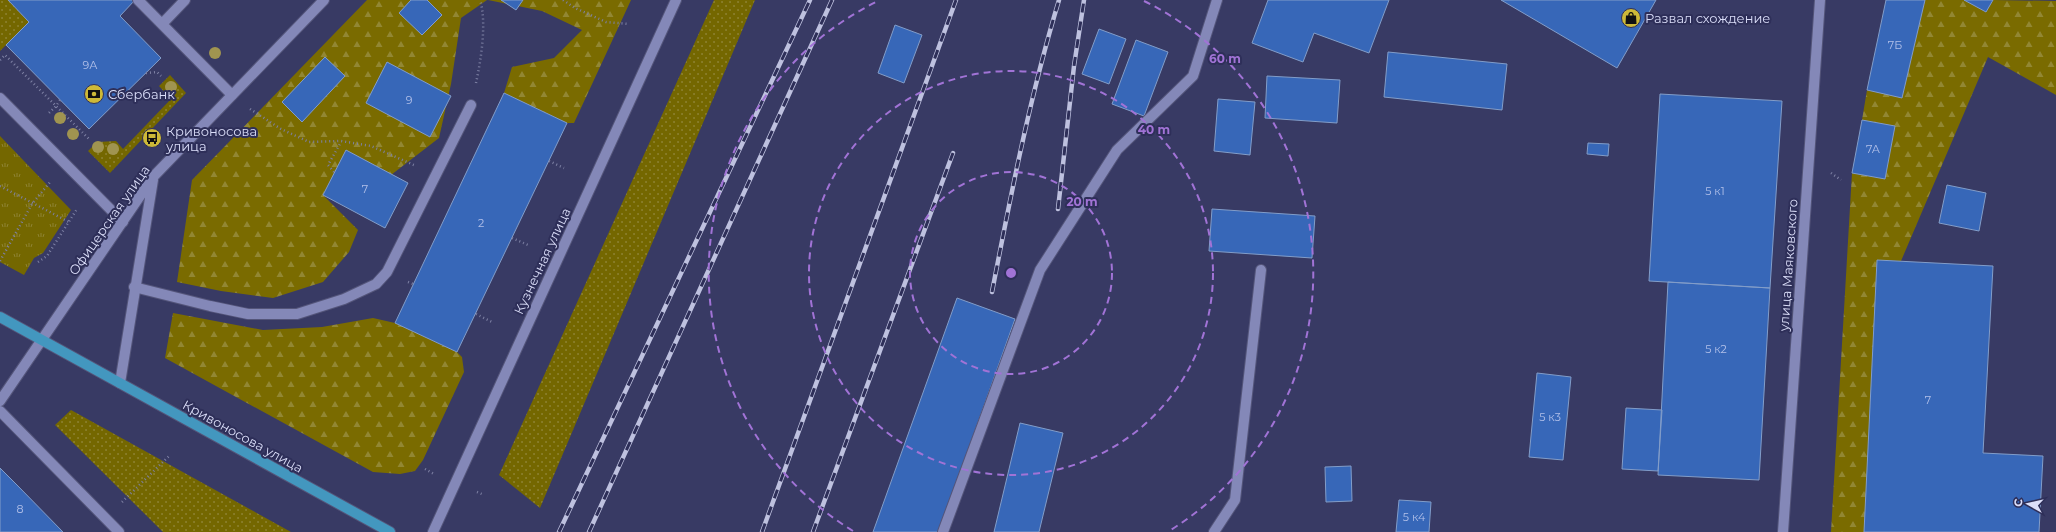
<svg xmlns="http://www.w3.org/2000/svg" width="2056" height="532" font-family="Montserrat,sans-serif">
<defs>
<pattern id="grass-dots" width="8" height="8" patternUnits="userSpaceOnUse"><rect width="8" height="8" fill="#746700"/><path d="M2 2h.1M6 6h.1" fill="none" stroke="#8e8333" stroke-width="1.8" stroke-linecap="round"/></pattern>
<pattern id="forest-firs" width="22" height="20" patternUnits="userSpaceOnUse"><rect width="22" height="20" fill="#7a6b00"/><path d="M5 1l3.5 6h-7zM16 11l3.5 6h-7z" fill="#928733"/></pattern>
<pattern id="park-tufts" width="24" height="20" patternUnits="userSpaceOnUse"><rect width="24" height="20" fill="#746700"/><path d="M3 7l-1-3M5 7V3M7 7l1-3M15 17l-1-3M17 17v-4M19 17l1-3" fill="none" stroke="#8e8333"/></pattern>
</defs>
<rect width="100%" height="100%" fill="#383a64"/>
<path fill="url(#grass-dots)" d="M0,0h8l21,22 -29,29z
M714,0h41l-215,508 -41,-33z
M170,75l16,18 -76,80 -22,-22 9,-9 19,-1 7,8 48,-50 -12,-13z
M71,410l220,122h-128l-108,-107z"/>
<path fill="url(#forest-firs)" d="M367,0h120l-26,18 -10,66 -12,54 -48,37 -45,-24 -23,44 35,35 -9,22 -26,30 -50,16 -52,-7 -44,-9 15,-102z
M488,0h143l-57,123h-7l-63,-30 8,-26 42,-9 28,-28 -40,-19z
M1925,0h39l22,12 7,-12 63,1v94l-68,-38 -87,204 -24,-1 -13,272h-33l21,-359 33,6 10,-53 -33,-6 5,-30 35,7z
M173,313l90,17 59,-3 51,-9 22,5 62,29 5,5 2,15 -41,88 -8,11 -15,3 -27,-2 -208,-114z"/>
<path fill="url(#park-tufts)" d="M0,136l71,74 -28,43 -9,5 -10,17 -24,-13z"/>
<path fill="#3767b8" stroke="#829dc9" d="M8,0h127l-15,16 41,42 -72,71 -83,-84 23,-23z
M411,0h16l15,15 -20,20 -23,-22z
M501,0h22l-7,10z
M1268,0h121l-20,53 -55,-20 -11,29 -51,-19z
M1501,0h155l-39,68z
M1886,0h39l-23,98 -35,-8z
M1964,0h29l-7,12z
M895,25l27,10 -18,48 -26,-10z
M1099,29l27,10 -17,45 -27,-10z
M1136,40l32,12 -24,64 -32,-12z
M1388,52l119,12 -5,46 -118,-13z
M325,57l20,19 -43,46 -20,-20z
M387,62l64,34 -21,41 -64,-34z
M1267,76l73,4 -3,43 -72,-5z
M504,93l63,30 -110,229 -62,-29z
M1660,94l122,7 -12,187 -121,-7z
M1218,99l37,3 -5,53 -36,-4z
M1862,120l33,6 -10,53 -33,-6z
M1588,143l21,1 -1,12 -21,-2z
M346,150l62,33 -23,45 -62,-33z
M1947,185l39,8 -7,38 -40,-8z
M1212,209l103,7 -3,42 -103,-7z
M1877,260l116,6 -10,187 60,3 -4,76h-175z
M1668,282l102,6 -11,192 -101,-5z
M957,298l58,21 -76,213h-66z
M1537,373l34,4 -8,83 -34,-3z
M1626,408l36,2 -4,61 -36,-2z
M1020,423l43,10 -24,99h-45z
M1351,466l1,35 -26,1 -1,-35z
M0,468l17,17 46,47h-63z
M1399,500l32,2 -2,30h-33z"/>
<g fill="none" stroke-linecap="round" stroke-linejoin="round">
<g stroke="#54557a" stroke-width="12">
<path id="service" d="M138,0l94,95
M162,24l23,-24
M0,98l123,124
M134,287l76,19 38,8h49l47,-15 32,-15 11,-12 84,-167
M943,532l97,-262 77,-120 76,-74 24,-76
M1214,532l21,-32 26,-230"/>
</g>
<g stroke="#54557a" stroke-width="12">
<path id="minor" d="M120,383l33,-203
M0,401l153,-224 171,-177
M0,411l119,121
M433,532l243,-532
M1783,532l37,-532"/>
</g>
<g stroke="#54557a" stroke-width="12">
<path id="primary" d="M0,317l390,215"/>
</g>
<path stroke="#7e81a4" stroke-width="2.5" stroke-dasharray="1 3" stroke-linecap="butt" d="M563,0l12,8 31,14 23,2
M0,60l5,-5 51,51 -8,8
M146,73l11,-1 4,4
M476,83c5,-23 11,-61 4,-83
M60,100l-4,6 33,33
M250,109l31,20 28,13 32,-1 30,5 45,20
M549,161l15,7
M334,172l-6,-7 13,-23
M1831,173l10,7
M0,186l69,36
M512,238l16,7
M0,261l32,-57 19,-23
M38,262l9,-6 30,-47
M408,282l5,2
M476,314l16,8
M425,469l9,5
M477,492l7,3
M122,502l47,-46"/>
<use href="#service" stroke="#8488b8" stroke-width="10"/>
<use href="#minor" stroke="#8488b8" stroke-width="10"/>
<use href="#primary" stroke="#4397bf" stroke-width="10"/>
<g stroke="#bec1df" stroke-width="4.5">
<path id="rail" d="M1058,209l16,-143 10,-66
M992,292c19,-98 38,-196 67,-292
M559,532l251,-532
M589,532l243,-532
M762,532l194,-532
M813,532l140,-379"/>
</g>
<use href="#rail" stroke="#2e2f59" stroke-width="3" stroke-dasharray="9" stroke-linecap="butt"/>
</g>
<g fill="#a09450">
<circle cx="215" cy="53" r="6"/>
<circle cx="171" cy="87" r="6"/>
<circle cx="60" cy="118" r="6"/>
<circle cx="73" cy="134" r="6"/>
<circle cx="98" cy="147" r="6"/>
<circle cx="113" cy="149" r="6"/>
</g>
<g fill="none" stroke="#a173d6" stroke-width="2" stroke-dasharray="7 5">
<circle cx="1011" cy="273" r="101"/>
<circle cx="1011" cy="273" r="202"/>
<path d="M853 531A303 303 0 0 1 878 1M1144 1A303 303 0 0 1 1169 531"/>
</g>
<defs>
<g id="shop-disc" transform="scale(1)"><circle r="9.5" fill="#cdb938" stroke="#2e2f59"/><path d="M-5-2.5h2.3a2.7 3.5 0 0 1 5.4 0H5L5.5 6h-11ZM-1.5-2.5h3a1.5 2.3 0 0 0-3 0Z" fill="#111"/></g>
<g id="bank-disc" transform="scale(1)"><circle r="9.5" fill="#cdb938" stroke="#2e2f59"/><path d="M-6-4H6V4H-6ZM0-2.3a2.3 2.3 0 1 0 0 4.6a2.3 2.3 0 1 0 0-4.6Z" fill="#111"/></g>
<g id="bus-disc" transform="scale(1)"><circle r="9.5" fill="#cdb938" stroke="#2e2f59"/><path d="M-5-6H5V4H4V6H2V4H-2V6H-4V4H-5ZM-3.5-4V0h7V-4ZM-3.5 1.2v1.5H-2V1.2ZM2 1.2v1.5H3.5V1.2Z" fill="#111"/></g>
</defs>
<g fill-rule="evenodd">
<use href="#shop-disc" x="1631" y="18"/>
<use href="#bank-disc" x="94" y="94"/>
<use href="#bus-disc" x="152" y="138"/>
</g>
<g text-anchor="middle" stroke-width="4" stroke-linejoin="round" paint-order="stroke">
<g font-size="11" fill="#b2c0e9">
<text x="1895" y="49">7Б</text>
<text x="90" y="69">9А</text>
<text x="409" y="104">9</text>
<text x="1873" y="153">7А</text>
<text x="365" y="193">7</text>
<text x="1715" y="195">5 к1</text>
<text x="481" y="227">2</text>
<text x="1716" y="353">5 к2</text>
<text x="1928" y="404">7</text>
<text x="1550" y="421">5 к3</text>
<text x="20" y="513">8</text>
<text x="1414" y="521">5 к4</text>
</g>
<g font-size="13" fill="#dbdef9" stroke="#2e2f59" text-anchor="start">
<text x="1645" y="23">Развал схождение</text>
<text x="108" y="99">Сбербанк</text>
<text x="166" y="136">Кривоносова<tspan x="166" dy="15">улица</tspan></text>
</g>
<g font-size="13" fill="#dbdef9" stroke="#2e2f59">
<text transform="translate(109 220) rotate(-55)" y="5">Офицерская улица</text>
<text transform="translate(542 261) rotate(-65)" y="5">Кузнечная улица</text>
<text transform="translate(1788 265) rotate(-86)" y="5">улица Маяковского</text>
<text transform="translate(243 436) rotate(29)" y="5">Кривоносова улица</text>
</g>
</g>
<circle cx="1011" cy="273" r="6" fill="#a173d6" stroke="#2e2f59" stroke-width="2"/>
<g font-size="12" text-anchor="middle" font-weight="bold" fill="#a173d6" stroke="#2e2f59" stroke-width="4" stroke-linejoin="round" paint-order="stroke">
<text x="1225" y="63">60 m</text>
<text x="1154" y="134">40 m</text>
<text x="1082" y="206">20 m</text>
</g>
<g transform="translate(2028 504) rotate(278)" stroke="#2e2f59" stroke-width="3" paint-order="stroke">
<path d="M0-3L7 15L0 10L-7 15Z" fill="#dbdef9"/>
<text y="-6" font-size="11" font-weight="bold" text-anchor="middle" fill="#dbdef9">С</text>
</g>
</svg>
